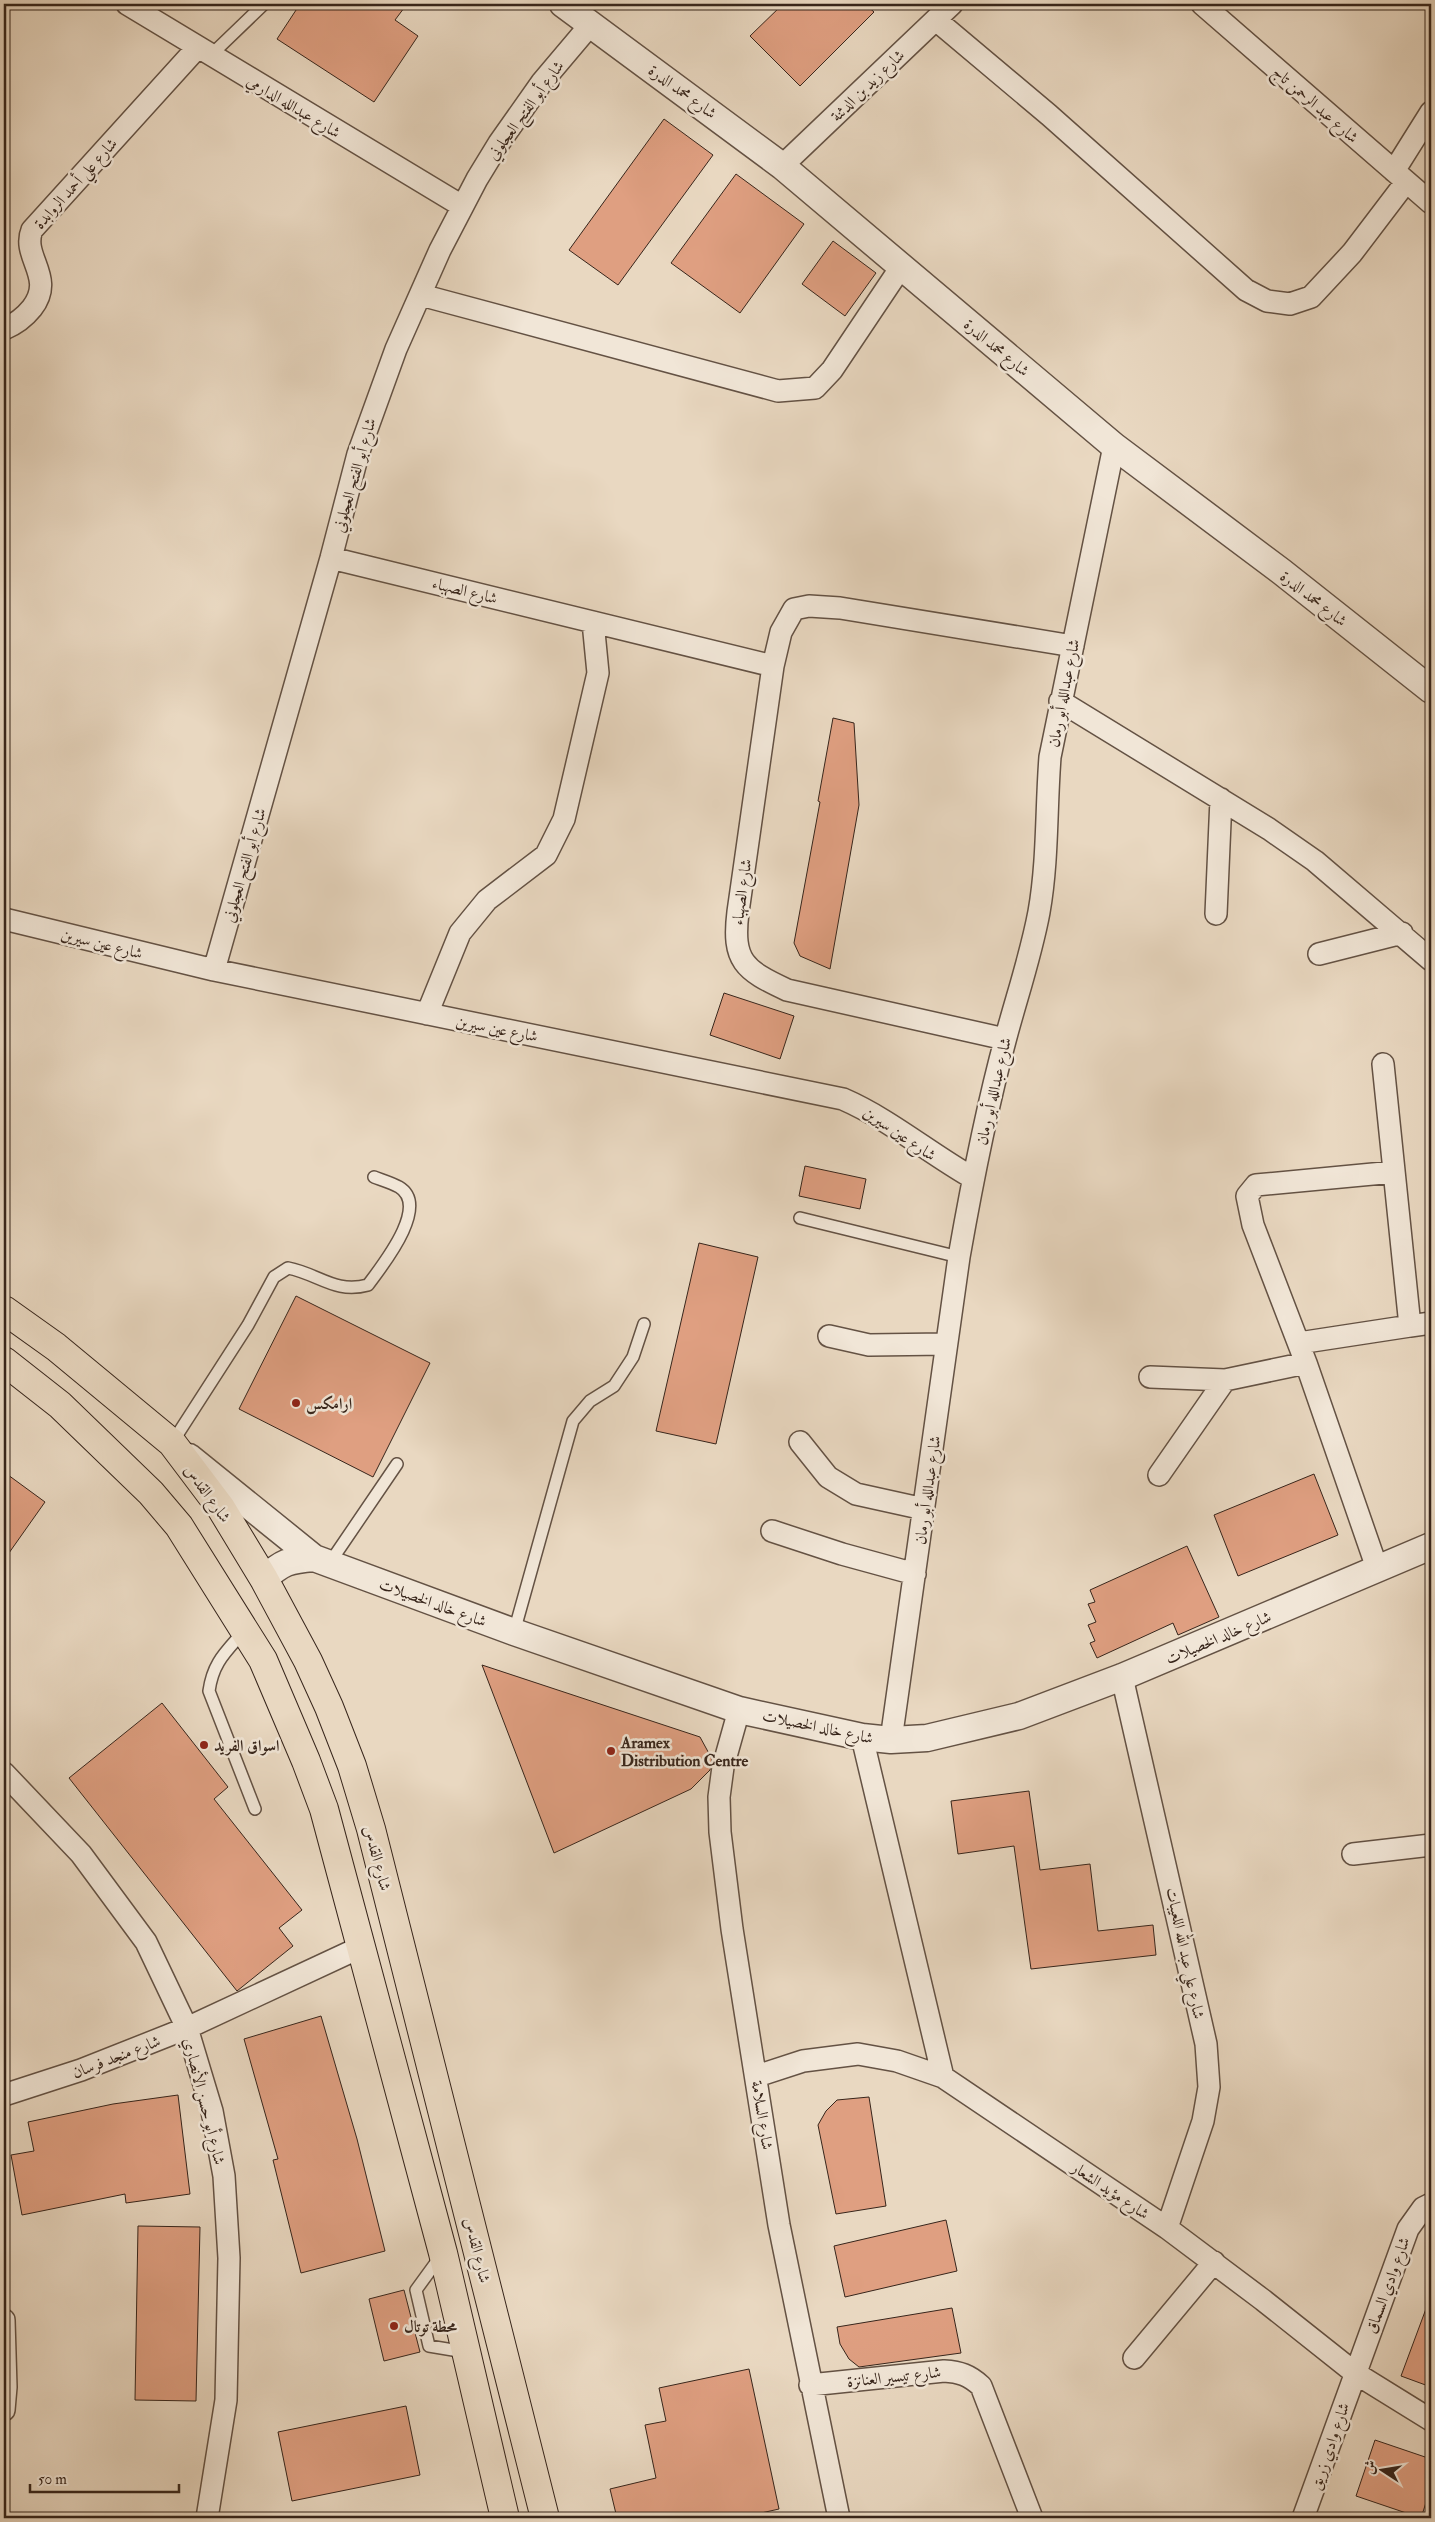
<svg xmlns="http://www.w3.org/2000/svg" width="1435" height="2522" font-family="'IM FELL Double Pica',Amiri,serif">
<rect width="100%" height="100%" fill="#e9d8c1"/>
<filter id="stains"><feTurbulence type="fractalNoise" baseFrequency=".004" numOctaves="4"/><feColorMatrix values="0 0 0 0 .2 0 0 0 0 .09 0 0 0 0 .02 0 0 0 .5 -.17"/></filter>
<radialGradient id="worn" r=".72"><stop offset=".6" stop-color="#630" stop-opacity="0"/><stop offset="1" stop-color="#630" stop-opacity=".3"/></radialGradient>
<path fill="#df9f81" stroke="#37251b" d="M300,4h107l-12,16 23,16 -44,66 -97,-63z
M783,4h82l9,8 -74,74 -50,-50z
M664,119l49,36 -95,130 -49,-35z
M736,174l68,50 -64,89 -69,-50z
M833,241l43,32 -31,43 -43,-32z
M833,718l21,5 5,82 -29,164 -30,-13 -6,-13 26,-141 -2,-1z
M724,993l70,23 -14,43 -70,-24z
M805,1166l61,13 -6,30 -61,-13z
M699,1243l59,14 -42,187 -60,-13z
M296,1296l134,67 -57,114 -134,-68z
M4,1472l41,30 -41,58z
M1314,1474l24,61 -100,41 -24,-61z
M1187,1546l32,71 -41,18 -5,-12 -76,35 -7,-15 5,-2 -7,-16 8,-3 -8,-18 7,-2 -5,-12z
M482,1665l218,72 12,22 -2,11 -19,19 -137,64z
M162,1703l66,84 -14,12 88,111 -23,18 14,18 -56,45 -168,-213z
M1029,1791l11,79 50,-6 8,67 55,-6 3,30 -125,14 -17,-123 -56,8 -7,-53z
M321,2016l36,123 28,112 -84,22 -28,-113 5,-1 -34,-120z
M178,2095l12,99 -64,9 -1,-9 -103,21 -11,-60 23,-4 -6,-29 85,-18z
M869,2097l17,109 -50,8 -18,-89 8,-14 11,-11z
M946,2220l11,51 -112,26 -11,-51z
M138,2226l62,1 -4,174 -61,-1z
M404,2290l16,62 -36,9 -15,-62z
M1430,2298h1v89l-30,-11z
M952,2308l9,45 -102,14 -10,-8 -9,-15 -3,-17z
M749,2369l30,140 -40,9h-122l-7,-29 46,-11 -11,-53 21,-4 -7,-33z
M406,2406l14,69 -128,26 -14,-69z
M1375,2440l56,19v28l-10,31 -65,-22z"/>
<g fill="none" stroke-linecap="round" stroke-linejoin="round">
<g stroke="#645244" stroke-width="14">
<path id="service" d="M210,56l54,-52
M800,1218l159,39
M172,1443l76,-118 26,-48 14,-9c31,6 47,26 80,17 13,-18 63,-79 31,-98 -7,-4 -17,-7 -25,-10
M329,1564l68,-100
M244,1631c-18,21 -31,31 -35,60l46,118
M514,1632l59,-211 17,-20 24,-15 19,-29 11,-33
M440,2257l-24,33 13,56 36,6"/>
</g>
<g stroke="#645244" stroke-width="24">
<path id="minor" d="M127,4l335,202
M1202,4l229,199
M936,20l113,95 197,175 21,11 23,3 21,-7 41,-44 54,-71
M782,166l170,-162
M1394,171l37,-59
M421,295l357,96 37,-3 17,-18 69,-103
M4,329c12,-5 20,-11 28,-21 24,-31 -11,-51 0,-78l165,-182
M331,558l442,108
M1060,701l209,128 46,32 116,99
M1216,914l5,-115
M4,919l210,51 629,129c46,20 86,54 130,79
M1319,954l83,-21
M214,970l117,-412 27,-104 38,-105 44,-99 37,-71 22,-36 43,-61 49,-58
M427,1014l33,-81 27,-33 59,-45 18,-36 34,-146 -5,-51
M1005,1039l-218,-49c-43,-20 -55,-29 -49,-78l35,-246 8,-34 13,-23 15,-3 31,2 233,38
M1383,1064l27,262 21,-3
M829,1336l40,9 77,-1
M1299,1343l111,-17
M1150,1377l75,3 81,-17
M800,1442l28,35 28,17 68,15
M1159,1475l66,-95
M772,1531l70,23 73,20
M1377,1568l-71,-205 -53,-138 -6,-29 9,-11 138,-13
M1122,1677l84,367 3,43 -6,34 -36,107
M739,1710l-16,57 -4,30 1,35 12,97 47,296 60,293
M862,1737l81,340
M891,1740l68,-483c13,-74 27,-147 47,-220 11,-41 25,-82 33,-125 9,-51 7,-103 11,-155l64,-311
M4,1773l77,81 65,88 41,86 25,83 12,65 5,82 -3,142 -19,118
M1353,1854l78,-9
M757,2076l46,-15 55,-7 39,7 46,16 224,151 96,72 92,73 76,47
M4,2095l77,-25 106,-42 174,-81
M4,2320l2,67 -2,23
M1134,2358l80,-96
M810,2385l134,-14c16,1 25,4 37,15l51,132
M1303,2518l105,-289 15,-21 8,-4"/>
</g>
<g stroke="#645244" stroke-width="29">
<path id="tertiary" d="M563,4l219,162 332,280 168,126 149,118
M189,1457l125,101 200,74 225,78 123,27 29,3 36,-2 92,-22 103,-39 309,-131
M264,1579c18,-17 25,-19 50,-21"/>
</g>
<g stroke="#37251b" stroke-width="30">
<path id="trunk" d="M4,1310l52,37 116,96 49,65 43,71 44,82 21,46 23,59 19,63 174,689
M4,1361l56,44 91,88 28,33 84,134 43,101 18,48 119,444 62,265"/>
</g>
<use href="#service" stroke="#f1e6d7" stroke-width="11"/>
<use href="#minor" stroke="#f1e6d7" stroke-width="21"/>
<use href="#tertiary" stroke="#f1e6d7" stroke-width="26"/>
<use href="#trunk" stroke="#e9d8c1" stroke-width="28"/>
</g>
<g fill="#8f2418" stroke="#f1e6d7" stroke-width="2">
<circle cx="296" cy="1403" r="5"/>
<circle cx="204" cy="1745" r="5"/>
<circle cx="611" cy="1751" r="5"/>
<circle cx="394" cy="2326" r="5"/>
</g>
<g text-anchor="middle" stroke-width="5" stroke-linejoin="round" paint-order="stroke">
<g font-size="16" fill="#37251b" stroke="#f1e6d7">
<text transform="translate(867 85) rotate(-44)" y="6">شارع زيد بن الدثنة</text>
<text transform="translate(683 91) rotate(36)" y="6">شارع محمد الدرة</text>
<text transform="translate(1316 104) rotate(41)" y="6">شارع عبد الرحمن تاج</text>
<text transform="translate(294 106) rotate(31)" y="6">شارع عبدالله الدارمي</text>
<text transform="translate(525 110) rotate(-54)" y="6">شارع أبو الفتح العجلوني</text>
<text transform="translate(75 183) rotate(-48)" y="6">شارع علي أحمد الروابدة</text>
<text transform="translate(997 347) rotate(40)" y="6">شارع محمد الدرة</text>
<text transform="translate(354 475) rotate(-74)" y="6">شارع أبو الفتح العجلوني</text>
<text transform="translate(465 590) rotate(14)" y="6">شارع الصهباء</text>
<text transform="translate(1314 598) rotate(38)" y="6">شارع محمد الدرة</text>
<text transform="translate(1063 693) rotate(-79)" y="6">شارع عبدالله أبو رمان</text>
<text transform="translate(244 865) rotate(-74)" y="6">شارع أبو الفتح العجلوني</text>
<text transform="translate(741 892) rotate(-82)" y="6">شارع الصهباء</text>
<text transform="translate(102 943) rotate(14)" y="6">شارع عين سيرين</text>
<text transform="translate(497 1028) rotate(11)" y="6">شارع عين سيرين</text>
<text transform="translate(993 1091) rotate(-77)" y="6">شارع عبدالله أبو رمان</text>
<text transform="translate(900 1133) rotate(34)" y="6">شارع عين سيرين</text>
<text transform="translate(927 1490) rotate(-82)" y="6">شارع عبدالله أبو رمان</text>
<text transform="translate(208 1493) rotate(54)" y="6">شارع القدس</text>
<text transform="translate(433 1602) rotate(20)" y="6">شارع خالد الخصيلات</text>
<text transform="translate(1218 1637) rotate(-23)" y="6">شارع خالد الخصيلات</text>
<text transform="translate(818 1726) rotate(12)" y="6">شارع خالد الخصيلات</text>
<text transform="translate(378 1858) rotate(75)" y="6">شارع القدس</text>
<text transform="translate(1186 1953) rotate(78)" y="6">شارع علي عبد الله اللعيبات</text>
<text transform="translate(116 2056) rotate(-21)" y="6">شارع منجد فرسان</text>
<text transform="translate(205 2101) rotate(76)" y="6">شارع أبو حسن الأنصاري</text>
<text transform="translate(763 2115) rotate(81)" y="6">شارع السلامة</text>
<text transform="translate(1111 2190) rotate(34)" y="6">شارع مؤيد الشعار</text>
<text transform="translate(478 2250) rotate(76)" y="6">شارع القدس</text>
<text transform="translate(1387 2285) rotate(-70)" y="6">شارع وادي السماق</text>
<text transform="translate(894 2376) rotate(-6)" y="6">شارع تيسير العنانزة</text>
<text transform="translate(1329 2446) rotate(-71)" y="6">شارع وادي زريق</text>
</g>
<g font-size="16" font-weight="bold" fill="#37251b" stroke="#f1e6d7" text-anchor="start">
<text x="306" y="1409">ارامكس</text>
<text x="621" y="1748">Aramex<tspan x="621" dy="18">Distribution Centre</tspan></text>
<text x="214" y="1751">اسواق الفريد</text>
<text x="404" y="2332">محطة توتال</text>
</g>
</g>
<rect width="1435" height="2522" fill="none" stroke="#e9d8c1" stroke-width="20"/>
<rect x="5" y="5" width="1425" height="2512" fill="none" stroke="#37251b" stroke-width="2.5"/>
<rect x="10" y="10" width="1415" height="2502" fill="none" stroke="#37251b"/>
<g transform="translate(1382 2470) rotate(282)" stroke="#f1e6d7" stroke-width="4" paint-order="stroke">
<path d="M0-4L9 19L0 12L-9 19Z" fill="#37251b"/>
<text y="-8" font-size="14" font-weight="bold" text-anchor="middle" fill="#37251b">ش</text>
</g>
<path d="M30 2484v8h149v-8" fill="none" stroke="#37251b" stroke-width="2.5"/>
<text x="38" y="2484" font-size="15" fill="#37251b" stroke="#f1e6d7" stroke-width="4" paint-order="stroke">50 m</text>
<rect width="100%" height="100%" filter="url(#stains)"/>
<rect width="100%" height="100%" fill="url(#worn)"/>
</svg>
